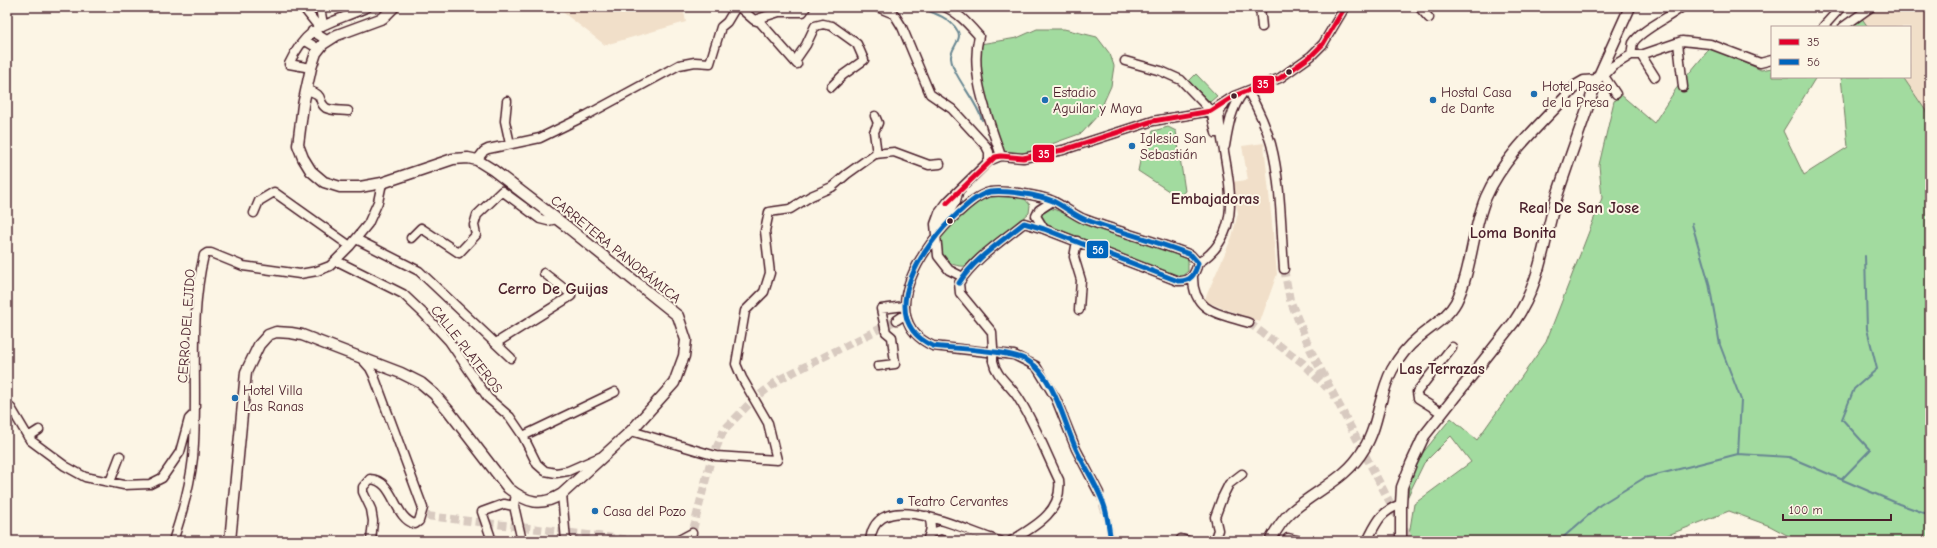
<svg xmlns="http://www.w3.org/2000/svg" width="1937" height="548" font-family="'Comic Neue',sans-serif">
<rect width="100%" height="100%" fill="#fcf5e5"/>
<filter id="ink" filterUnits="userSpaceOnUse"><feTurbulence type="fractalNoise" baseFrequency=".025" numOctaves="2"/><feDisplacementMap in="SourceGraphic" scale="8" xChannelSelector="R" yChannelSelector="G"/><feConvolveMatrix kernelMatrix="1 2 1 2 8 2 1 2 1" color-interpolation-filters="sRGB"/></filter>
<g filter="url(#ink)">
<path fill="#f1dfc9" d="M556,7h127l3,15 -81,23z
M1878,7h52v110l-27,-40h7v-50h-42l-7,-10z
M1264,143l13,131 -17,48 -56,-21 28,-64 6,-24 -7,-31 17,-2 -6,-34z"/>
<path fill="#a2db9f" stroke="#767d65" d="M1861,17l7,10h-18z
M1037,29h27l33,8 13,17 4,12 -3,20 -13,29 -16,18 -58,21 -22,-3 -10,-29 -13,-53 1,-25 37,-6z
M1711,47l50,23 11,-2v9h44l-33,54 21,44 44,-28 -7,-70h62l27,40v424h-132l-28,-15 -41,-15 -76,30h-245l6,-37 57,-42 -20,-26 -27,27 -17,35 4,-22 6,-16 34,-42 26,22 69,-98 56,-144 -3,-33 15,-64 6,-7 34,29 22,-34z
M1196,74l21,22 -7,6 -21,-21z
M1168,127l8,4 9,60 -7,6 -40,-26 3,-15h2l10,-25z
M996,195l28,3 6,7 -1,8 -58,52c-20,6 -41,-12 -29,-31 10,-17 35,-36 54,-39z
M1050,208l132,46 6,6v11l-8,7 -135,-52 -5,-11 1,-3z"/>
<g fill="none" stroke-linecap="round" stroke-linejoin="round">
<path stroke="#688792" stroke-width="2" d="M918,7c13,5 31,10 39,23 7,9 -7,18 -6,28 2,19 25,41 31,62
M1692,224l17,59 11,62 21,55 -3,54
M1842,479l28,-29 -28,-31 12,-30 23,-20 -10,-40 -2,-73
M1559,541l41,-36 44,-27 94,-24 51,3 110,47 31,11"/>
<path stroke="#d8cac0" stroke-width="8" stroke-dasharray="8 4" stroke-linecap="butt" d="M1284,269l6,31 20,49 100,192
M1249,323l54,40 24,25
M1099,493l9,28 3,20
M427,516l213,25
M693,530l17,-67 14,-33 29,-30 27,-21 117,-59"/>
<g stroke="#4a1f2b" stroke-width="11">
<path id="minor" d="M303,7l15,19
M320,7l3,18
M739,7l15,13 6,2 37,42
M877,7l17,7 8,13 28,67 22,15 34,37 3,6v9
M945,7c14,6 24,18 34,29 -10,39 10,83 22,120
M1260,7l2,20
M1423,7l-2,2 8,9
M754,20l25,-8h24l3,-5
M1823,27l18,-20
M1843,27l28,-20
M312,31l16,10
M304,40l15,9
M1678,43l5,44
M1631,55c1,-3 1,-9 2,-12 6,-12 37,-26 49,-36
M1641,55l14,22
M795,61l11,-16 9,-19 8,-2 9,2 25,18 7,16 -21,15 -12,12
M1125,61l36,10 20,9 30,31
M311,68l-22,-4c20,-43 41,-39 79,-57
M1599,75l5,1 9,-10 18,-11h10l41,-14 28,3 50,19 12,-3
M1604,76l12,18
M306,90c21,5 10,11 20,18 6,3 16,2 22,3
M1248,91c9,16 18,35 23,53 10,37 10,86 13,125
M507,101l-2,20 5,23
M1211,111l5,22
M875,116l3,7 -4,9 3,22
M1225,146c3,-18 6,-38 18,-53
M477,160l7,-9 4,-2 52,-11 47,-23 92,-50 16,-3 15,1 11,-36 6,-5 9,-15
M254,213l5,-12 15,-9 76,54
M939,227l17,-26 2,-8
M1044,229l-8,-13 3,-6 14,-9
M411,238l10,-10 38,25 17,-18 -2,-10 3,-10 25,-24 38,28 8,2 9,-2
M356,239l63,32 92,87
M1077,241l-3,16 7,23 -2,30
M337,261l66,33 20,19 26,28 39,57 22,19 13,19 14,28 8,7 11,2 12,-2 32,-14
M1198,263c55,-34 23,-99 21,-150l6,-10
M1193,276c-1,37 28,38 56,47
M963,277l-14,-7 -11,-14 -3,-32 4,-11 9,-12 41,-40 12,-5 22,2 40,-8 90,-29 58,-10 23,-15 46,-18 31,-22 12,-12 22,-37
M959,283c15,-24 43,-42 65,-60l20,6 134,52c13,1 17,-7 20,-18l-7,-8c-35,-14 -72,-23 -107,-36 -11,-5 -21,-13 -31,-18 -14,-6 -48,-11 -63,-9 -13,3 -24,14 -33,22 -32,29 -85,104 -24,132l81,9 22,11 20,33 20,50 23,44
M959,283l1,10 32,39 1,16
M897,320l9,-6
M496,343l75,-47v-2l-27,-21
M362,359l8,9 4,8 49,132 -4,13 -4,3c-22,-6 -20,-44 -45,-45l-7,8v5l8,17 2,12 -2,20
M993,361c3,16 18,24 26,38 16,25 27,54 40,81 4,32 -25,47 -48,61
M878,366l17,-2 -3,-27 -6,-5 -5,-23 24,-3
M11,408l19,32 35,26 20,11 39,8 26,-1 12,-6 18,-26 9,-33 5,-5
M1442,413l-24,-15 -1,-6 35,-45
M631,431l85,25 61,4 -9,-37 -26,-45 -6,-14 9,-53 19,-19 6,-19 -5,-42 4,-19 21,-3 21,-13 21,-9 15,-13 28,-20 19,-2 35,13 11,-1
M523,436l92,-44
M28,437l11,-7
M110,482l10,-26
M516,494l-2,12 8,35
M562,494l4,47
M927,516c7,7 3,17 0,25
M931,533l10,-3 34,11
M490,535l-8,-23 22,-8 10,2
M1288,538l13,3
M1181,539l7,2
M173,541c9,-27 17,-55 20,-83 6,-67 -5,-137 11,-203l3,-2h4l32,13 57,8 17,-3 13,-5 20,-20 18,-22 10,-22 4,-19
M677,541l15,-8
M870,541c6,-59 100,-7 130,0
M1214,541l4,-11 -3,-13 7,-19 7,-14 13,-10
M1367,541c10,-19 13,-29 34,-37
M1775,541h3"/>
</g>
<g stroke="#4a1f2b" stroke-width="13">
<path id="tertiary" d="M230,541l16,-169 13,-27 9,-10 8,-3 15,1 11,2 99,38 20,10 13,11 14,16 60,78c19,15 33,19 54,6l69,-63 43,-48 10,-27 2,-16 -8,-24 -112,-90 -73,-56 -16,-10 -9,-2 -15,1 -71,24 -22,4h-20l-16,-5 -13,-11 -8,-13 -5,-13 5,-40 8,-37 5,-15 7,-9 14,-9 46,-17 11,-11
M1270,541c6,-11 12,-21 21,-29 26,-23 55,-32 73,-63 15,-24 15,-55 28,-79 7,-13 16,-24 27,-33 13,-11 29,-20 37,-35 16,-32 16,-72 30,-105 18,-42 60,-78 91,-112l7,-4 13,-1 33,-73
M1401,541v-37l1,-17 9,-23 13,-28 90,-114c27,-39 29,-79 42,-123 13,-40 28,-80 41,-119"/>
</g>
<use href="#minor" stroke="#fcf5e5" stroke-width="8"/>
<use href="#tertiary" stroke="#fcf5e5" stroke-width="10"/>
<g stroke="#4a1f2b" stroke-width="11" stroke-linecap="butt">
<path id="minor-bridge" d="M993,348v13"/>
</g>
<use href="#minor-bridge" stroke="#fcf5e5" stroke-width="8"/>
<g stroke="#fcf5e5" stroke-width="8">
<path id="bus-1" d="M947,203l48,-46 6,-1 22,2 40,-8 90,-29 58,-10 23,-15 46,-18 31,-22 12,-12 22,-37"/>
</g>
<g stroke="#fcf5e5" stroke-width="8">
<path id="bus-2" d="M959,283c15,-24 43,-42 65,-60l20,6 134,52c13,1 17,-7 20,-18l-7,-8c-35,-14 -72,-23 -107,-36 -11,-5 -21,-13 -31,-18 -14,-6 -48,-11 -63,-9 -13,3 -24,14 -33,22 -32,29 -85,104 -24,132 23,3 77,4 95,15 27,16 36,63 49,90 9,19 22,37 28,57 3,11 4,22 6,33"/>
</g>
<use href="#bus-1" stroke="#e4002b" stroke-width="5"/>
<use href="#bus-2" stroke="#0065bd" stroke-width="5"/>
</g>
</g>
<g fill="#4a1f2b" stroke="#fcf5e5" stroke-width="1.5">
<circle cx="1289" cy="72" r="3.5"/>
<circle cx="1234" cy="96" r="3.5"/>
<circle cx="950" cy="221" r="3.5"/>
</g>
<g fill="#1f6fb2" stroke="#fcf5e5" stroke-width="1.5">
<circle cx="1534" cy="94" r="4"/>
<circle cx="1045" cy="100" r="4"/>
<circle cx="1433" cy="100" r="4"/>
<circle cx="1132" cy="146" r="4"/>
<circle cx="235" cy="398" r="4"/>
<circle cx="900" cy="501" r="4"/>
<circle cx="595" cy="511" r="4"/>
</g>
<g text-anchor="middle" stroke-width="4" stroke-linejoin="round" paint-order="stroke">
<g font-size="14" fill="#4a1f2b" stroke="#fcf5e5" text-anchor="start">
<text x="1542" y="91">Hotel Paseo<tspan x="1542" dy="16">de la Presa</tspan></text>
<text x="1053" y="97">Estadio<tspan x="1053" dy="16">Aguilar y Maya</tspan></text>
<text x="1441" y="97">Hostal Casa<tspan x="1441" dy="16">de Dante</tspan></text>
<text x="1140" y="143">Iglesia San<tspan x="1140" dy="16">Sebastián</tspan></text>
<text x="243" y="395">Hotel Villa<tspan x="243" dy="16">Las Ranas</tspan></text>
<text x="908" y="506">Teatro Cervantes</text>
<text x="603" y="516">Casa del Pozo</text>
</g>
<g font-size="14" fill="#4a1f2b" stroke="#fcf5e5">
<text transform="translate(616 249) rotate(39)" y="5">CARRETERA PANORÁMICA</text>
<text transform="translate(186 326) rotate(-86)" y="5">CERRO DEL EJIDO</text>
<text transform="translate(467 349) rotate(52)" y="5">CALLE PLATEROS</text>
</g>
<g font-size="16" font-weight="bold" fill="#4a1f2b" stroke="#fcf5e5">
<text x="1215" y="204">Embajadoras</text>
<text x="1579" y="213">Real De San Jose</text>
<text x="1513" y="238">Loma Bonita</text>
<text x="553" y="294">Cerro De Guijas</text>
<text x="1442" y="374">Las Terrazas</text>
</g>
</g>
<g stroke="#fcf5e5" stroke-width="1.5">
<rect x="1252" y="75" width="23" height="19" rx="4" fill="#e4002b"/>
<rect x="1032" y="144" width="23" height="19" rx="4" fill="#e4002b"/>
<rect x="1086" y="240" width="23" height="19" rx="4" fill="#0065bd"/>
</g>
<g font-size="11" text-anchor="middle" font-weight="bold" fill="#fff">
<text x="1263" y="88">35</text>
<text x="1044" y="158">35</text>
<text x="1098" y="254">56</text>
</g>
<rect width="1937" height="548" fill="none" stroke="#fcf5e5" stroke-width="24"/>
<rect x="12" y="12" width="1913" height="524" fill="none" stroke="#4a1f2b" stroke-width="1.5" filter="url(#ink)"/>
<rect x="1771" y="26" width="140" height="52" fill="#fcf5e5" stroke="#b59f9b"/>
<rect x="1779" y="39" width="20" height="6" fill="#e4002b" stroke="#b59f9b"/>
<text x="1807" y="46" font-size="12" fill="#4a1f2b">35</text>
<rect x="1779" y="59" width="20" height="6" fill="#0065bd" stroke="#b59f9b"/>
<text x="1807" y="66" font-size="12" fill="#4a1f2b">56</text>
<path d="M1783 514v6h108v-6" fill="none" stroke="#4a1f2b" stroke-width="2"/>
<text x="1789" y="514" font-size="12" fill="#4a1f2b" stroke="#fcf5e5" stroke-width="3" paint-order="stroke">100 m</text>
</svg>
